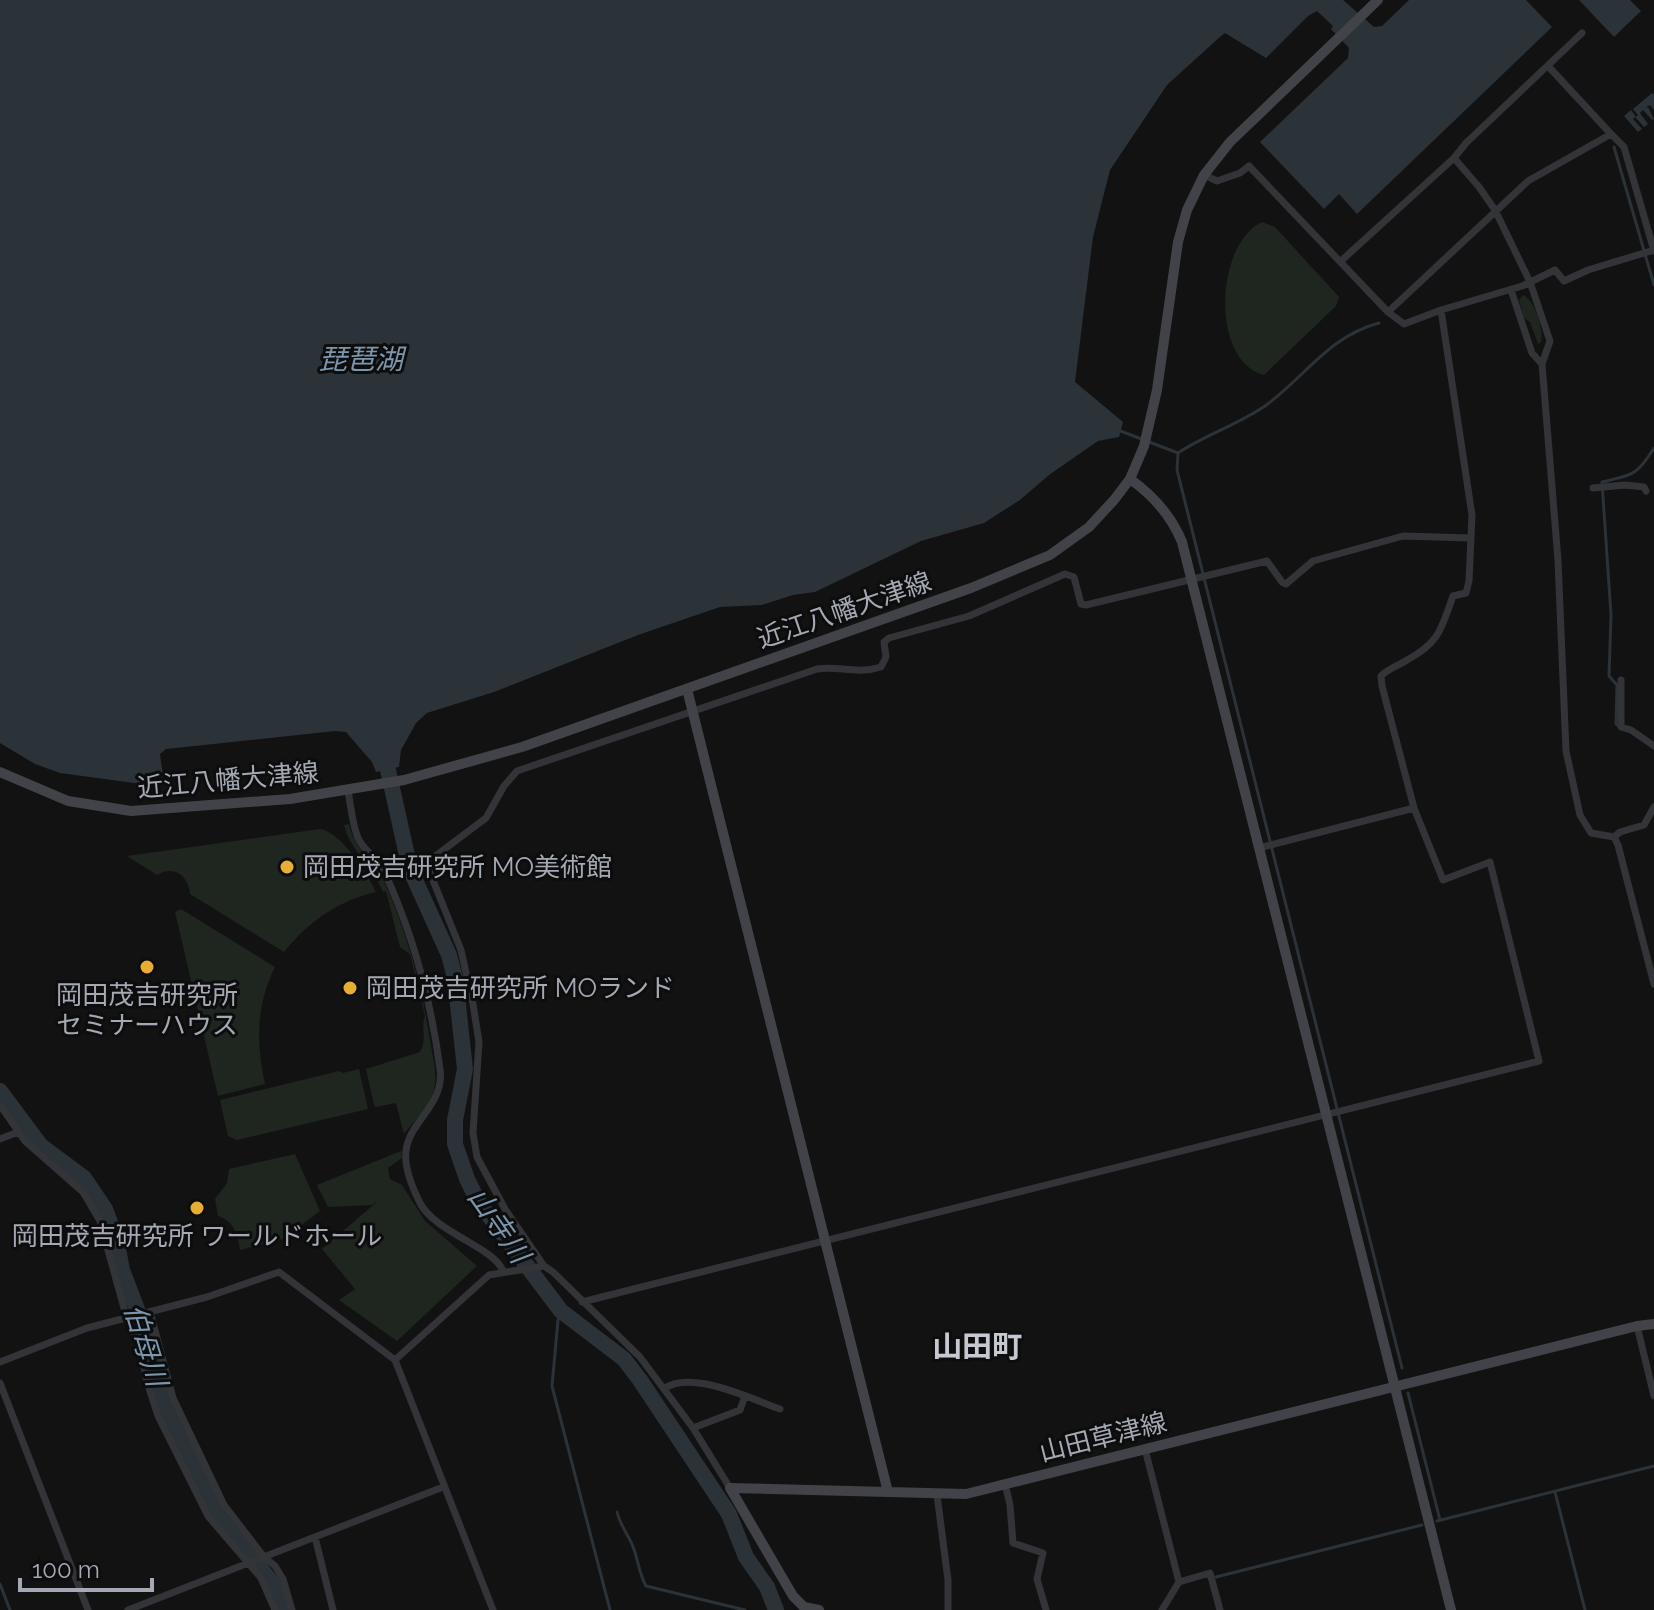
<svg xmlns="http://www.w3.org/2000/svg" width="1654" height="1610" font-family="Raleway,'Noto Sans JP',sans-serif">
<rect width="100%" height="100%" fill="#121213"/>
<path fill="#1e261f" d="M1262,222l13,5 64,70 -3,9 -72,69c-54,-14 -49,-131 -2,-153z
M1523,295c12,5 21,35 18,47l-3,2 -8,-22 -6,-4 -5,-18z
M349,824c6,28 22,29 32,51 26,55 41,112 50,171 2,14 7,28 3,43 -3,17 -20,32 -30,45l-8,-31 -20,4 -2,-2 -8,-36 54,-17c8,-13 0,-23 5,-36l-15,-62 -10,-7 -14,-56 -3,1c-10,-25 -33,-42 -39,-67z
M320,829c21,3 47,44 56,63 -38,9 -67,29 -92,60l-94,-58c-2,-19 -16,-29 -33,-19l-30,-19z
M181,909l94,58c-19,38 -19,76 -10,117l-47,12 -43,-184z
M359,1069l9,40 -131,31 -9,-4 -8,-36 119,-29 4,2z
M401,1151l1,7 -14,10 2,11 12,6 23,36 52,45 -80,75 -58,-41 16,-11 -33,-40 57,-49 -7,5 -44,2 -11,-22z
M295,1154l25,57 -37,28 -43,11c-2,-15 -6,-29 -22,-34l-3,-17 12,-16 2,-14z"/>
<path fill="#2b3238" d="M0,0h1343l31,27 8,-1 27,-26h117l26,27 -195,187 -18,-20 -15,15 -64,-67 88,-84 1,-10 -18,-19 2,-3 -16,-15 -9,5 -42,42 -41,-25 -4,3 -54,49 -57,85 -17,67 -18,145 48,40 -4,15 -21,4 -49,34 -29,25 -36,23 -63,18 -106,51 -22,3 -31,10 -42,2 -82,28 -144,57 -67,21 -11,10 -15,27 -2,17 -23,5 -4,-10 -26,-30 -11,-1 -169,18 -6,5 3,22 -2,5 -12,4 -89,-12 -25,-9 -35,-21z
M1579,0h51l11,11 -27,26z
M1652,93l2,1v16l-4,-5 -6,3 4,-1 6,12 -2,1 -9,-10 -3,3 8,11 -4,3 -9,-10 -2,2 9,10 -4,3 -14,-16 7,-6 5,7 2,-2 -5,-6z"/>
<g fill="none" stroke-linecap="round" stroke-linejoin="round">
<path stroke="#2b3238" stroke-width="3" d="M1614,147l40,138
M1118,430l60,23
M1178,453l-1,17 225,898
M1178,453c27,-18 59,-28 87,-47 40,-29 64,-70 114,-83
M1620,727l-4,-3 1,-39 -8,-9 2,-61 -9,-133c30,-7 35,-6 52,-34
M564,1313l-6,7 -6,66 58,224
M1408,1393l32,127
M1555,1492l30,118
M617,1512c3,12 9,20 14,30 7,14 7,30 15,44l99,24
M1437,1521l217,-55
M1216,1577l206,-52
M0,1584l10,26"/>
<path stroke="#2b3238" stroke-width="16" d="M379,751l9,19 22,99 39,86 6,23 10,91 -10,51v24l12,35 11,22 83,110 63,48 16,21 89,134 17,43 21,30 9,23
M0,1091l41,55 43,32 21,31 11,29 6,32 26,68 15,63 58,119 53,65 9,25"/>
<path stroke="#333438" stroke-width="7" d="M1548,66l63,68
M1454,158l25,29 16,23 35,72 20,59 -8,23 16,196 8,191 14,64 11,18 23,4 4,8 36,139
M1204,175l13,6 23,-8 9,-7 139,146 16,12 37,-14 81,-24 33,-16 9,11 24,-11 66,-20
M1341,261l113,-103 12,-15 116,-110
M1511,290l21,63 10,11
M1388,312l140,-131 83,-47 13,13 30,104
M1593,488l32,-3 19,2 2,4
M1621,680v47l10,3 23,16
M348,791c3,15 4,33 10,47 6,13 20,21 26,33 29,63 47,129 56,198 5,36 -31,52 -34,82 -2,16 7,38 14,52 16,30 74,44 83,68
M1614,837l6,-5 24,-7 10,-18
M1259,848l155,-40
M0,1105l25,36 58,51 17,29 27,98 12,23 8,40 11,34 50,100 53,62 14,32
M0,1139l18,-7
M582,1302l957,-241 -49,-199 -47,18 -29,-72 -32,-122 -1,-10c8,-8 17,-10 26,-16 33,-18 34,-31 46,-64l13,-3 3,-12 3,-66 -31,-205
M150,1312l23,86 51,107 40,52 11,9 8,13 9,31
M1637,1326l17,70
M395,1360l94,-85 55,-9
M0,1362l87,-34 120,-31 72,-25 116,88 98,250
M0,1383l88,227
M665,1388c28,-18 86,11 115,21
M693,1428l47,-18 5,-14
M1145,1449l34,133
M1005,1484l5,21 3,38 30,10 -6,26 9,31
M730,1488l-37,-60 -53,-71 -87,-85 -9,-6 -39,-57 -28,-52 -4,-24 6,-91 -6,-38 -12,-54 -35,-87 60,-45 18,-32 13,-15 300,-102c20,-4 39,6 64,-2l5,-10 -2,-15 5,-4 80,-22 96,-42 9,3 7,27 5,1 181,-44 15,21 4,2 27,-23 90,-25 68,2
M937,1495l11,85v30
M315,1537l18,73
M128,1610l315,-123
M1162,1610l17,-28 31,-9 10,37"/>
<path stroke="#414348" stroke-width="10" d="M1130,479c24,17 41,36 52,63l269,1068
M687,689l201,803
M0,772l68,29 63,10 159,-12 114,-19 118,-33 449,-159 79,-33 39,-28 25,-27 16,-21 14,-33 13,-56 21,-148 9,-32 17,-35 26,-33 148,-142
M730,1488l236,6 671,-168 17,-2
M730,1488l63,108 11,11 15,3"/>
</g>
<g fill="#e8ad35" stroke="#0d0d0e" stroke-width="3">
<circle cx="287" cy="867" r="8"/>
<circle cx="147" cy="967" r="8"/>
<circle cx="350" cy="988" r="8"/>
<circle cx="197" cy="1208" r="8"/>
</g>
<g text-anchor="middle" stroke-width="6" stroke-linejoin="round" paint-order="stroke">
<g font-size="26" fill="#a4a9b3" stroke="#0d0d0e">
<text transform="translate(844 610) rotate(-19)" y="9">近江八幡大津線</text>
<text transform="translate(228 780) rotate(-5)" y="9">近江八幡大津線</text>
<text transform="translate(1103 1437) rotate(-14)" y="9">山田草津線</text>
</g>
<g font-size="26" fill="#a4a9b3" stroke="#0d0d0e" text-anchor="start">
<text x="303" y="876">岡田茂吉研究所 MO美術館</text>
<text x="366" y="997">岡田茂吉研究所 MOランド</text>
<text x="147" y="1004" text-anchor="middle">岡田茂吉研究所<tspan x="147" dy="30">セミナーハウス</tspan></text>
<text x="197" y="1245" text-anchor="middle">岡田茂吉研究所 ワールドホール</text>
</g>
<g font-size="28" font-style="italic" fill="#7c96ad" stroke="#0d0d0e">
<text x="361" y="369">琵琶湖</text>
<text transform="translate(499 1225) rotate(55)" y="10">山寺川</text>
<text transform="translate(146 1345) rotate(73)" y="10">伯母川</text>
</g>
<g font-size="30" font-weight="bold" fill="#c5c8d0" stroke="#0d0d0e">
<text x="977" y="1357">山田町</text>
</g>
</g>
<path d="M20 1578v12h132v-12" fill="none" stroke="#a4a9b3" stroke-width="4"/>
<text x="32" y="1578" font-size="24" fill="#a4a9b3" stroke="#0d0d0e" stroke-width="6" paint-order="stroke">100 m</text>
</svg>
